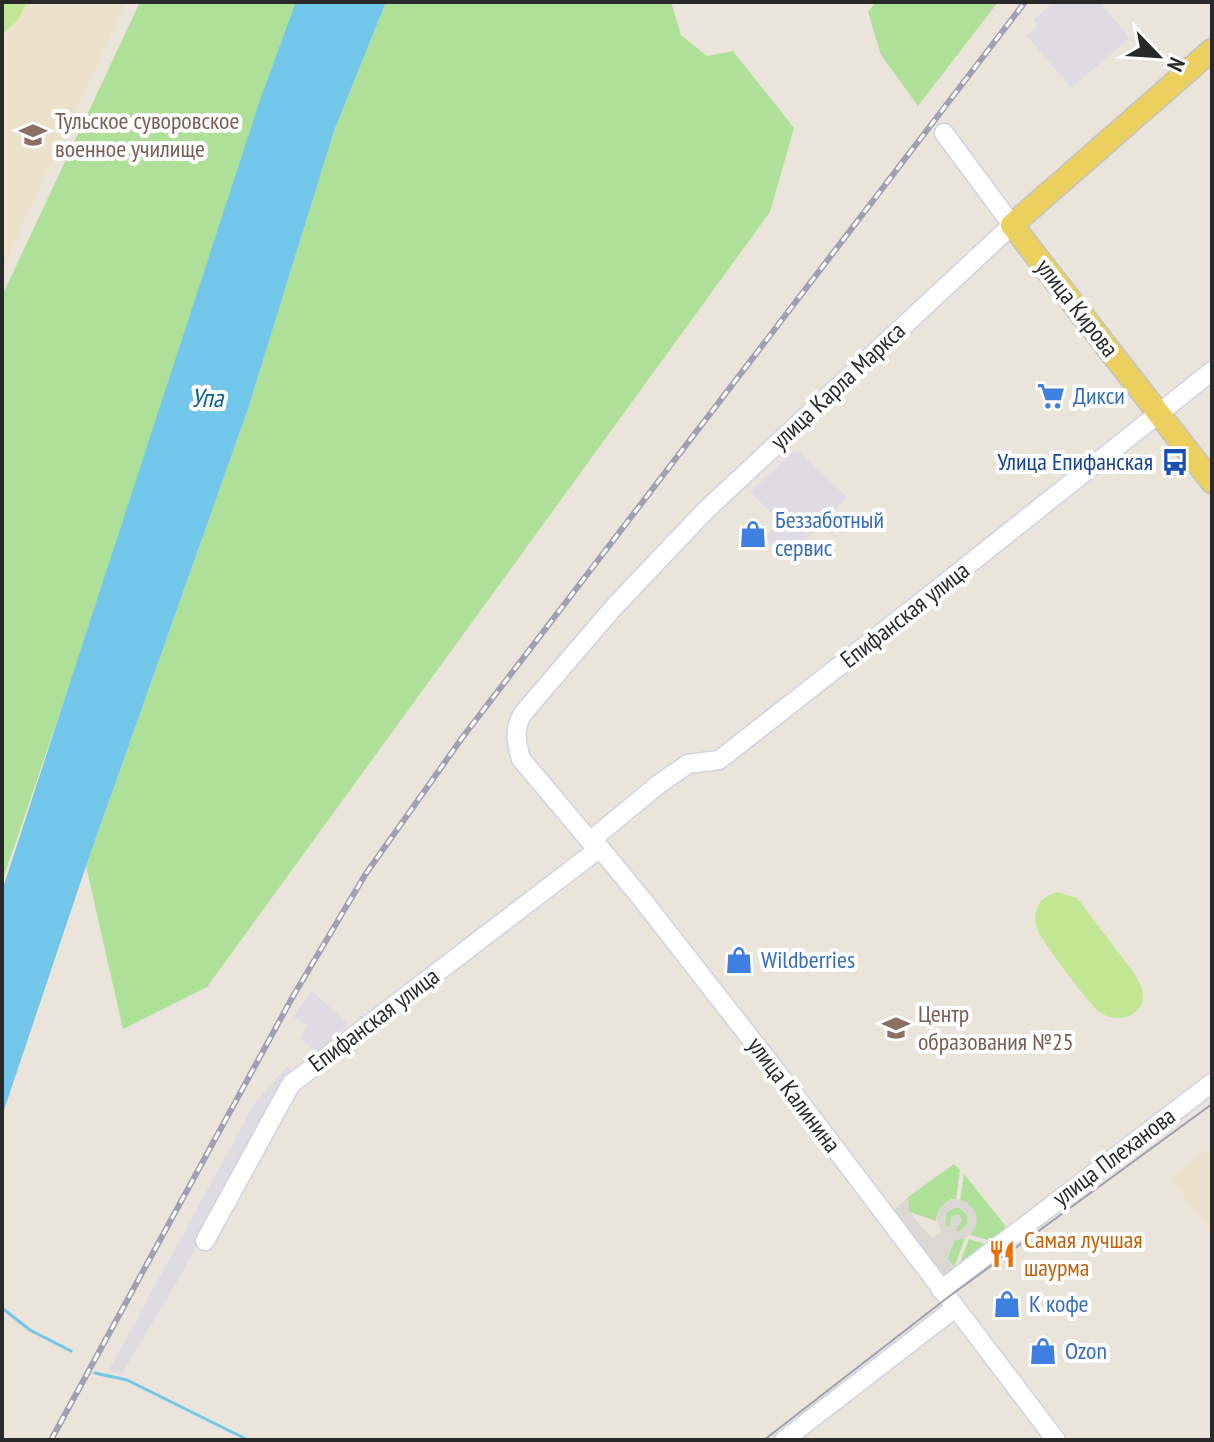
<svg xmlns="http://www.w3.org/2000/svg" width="1214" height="1442" font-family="'PT Sans Narrow',sans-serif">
<rect width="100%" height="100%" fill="#ebe4db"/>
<path fill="#dedbe3" d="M1054,2h46l30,36 -59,50 -44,-52 11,-10 -5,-6z
M796,449l51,48 -59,62 -23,-22 15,-16 -30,-29z
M312,991l36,33 -30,29 -18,-15 7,-12 -14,-10z
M287,1066l8,11 -11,9 -106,194 -57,95 -12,-5 145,-266z"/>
<path fill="#ece2cb" d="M2,2h124l-124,267z
M1212,1146v88l-42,-56z"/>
<path fill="#afe099" d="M140,2h163l-301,880v-586z
M386,2h285l10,33 26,21 26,-5 61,77 -24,84 -563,775 -84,42 -37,-163 162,-457 86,-278z
M876,2h122l-80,104 -37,-51 -13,-43z
M954,1164l6,6 -4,29h-5l-15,18v4l-27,-9 -1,-15z
M964,1174l41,51 -1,7 -9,10 -25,-7 6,-9 -16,-27z
M954,1208h6l7,7v10l-7,6h-6l2,-6 -4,-2 -3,6 -4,-5 1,-11z
M965,1238l-10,27 -2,2 -6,-8 8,-19z
M969,1239l22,7 -33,22z"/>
<path fill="#c1e795" d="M2,2h25l-9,18 -16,15z
M1058,892l19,6 57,75c4,7 9,15 9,23 -1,22 -28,28 -43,16 -14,-11 -51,-62 -61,-79 -9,-19 -2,-36 19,-41z"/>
<path fill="#dbd7d2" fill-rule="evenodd" d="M908,1197l1,15 23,26 9,-5 -5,-16 3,-8 8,-8 9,-2 11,3 9,11 1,7 -4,12 -8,6 -10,2 -8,18 13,14 -17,12 -50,-73zM954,1208h6l7,7v10l-7,6h-5l7,-11 -3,-6 -8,3 -2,11 -4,-4 1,-11z"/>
<path fill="#71c6ea" d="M296,2h90l-52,129 -86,278 -162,457 -84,250v-225l259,-794z"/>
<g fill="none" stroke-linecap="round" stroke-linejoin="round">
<path stroke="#71c6ea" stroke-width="3" d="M2,1308l28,22 41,21
M95,1373l32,7 121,60"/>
<g stroke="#d0d3e1" stroke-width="21">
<path id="minor" d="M944,133l68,92 -307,286 -91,96 -89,104c-12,15 -9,31 -4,48l69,82 10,7 41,50 146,187 269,355
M590,841l69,-57 29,-20 31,-4 215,-168 278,-221
M205,1241l86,-157 309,-236
M941,1290l271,-207
M784,1440l171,-132"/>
</g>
<g stroke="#c3c3c3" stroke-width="25">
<path id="major" d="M1212,50l-200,175 200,257"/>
</g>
<use href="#minor" stroke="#fff" stroke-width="18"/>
<use href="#major" stroke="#ebcf5f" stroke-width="22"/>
<path stroke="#9ea0b3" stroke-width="2" d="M764,1440l183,-142 265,-194"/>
<g stroke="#9ea0b3" stroke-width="6">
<path id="rail" d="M51,1440l241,-442 73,-123 97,-137 563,-736"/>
</g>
<use href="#rail" stroke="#fff" stroke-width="3" stroke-dasharray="9" stroke-linecap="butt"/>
</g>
<defs>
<g id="university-bare" transform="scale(2.16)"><path d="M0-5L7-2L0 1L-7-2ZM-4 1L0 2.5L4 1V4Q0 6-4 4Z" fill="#8d6e63" stroke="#fff" stroke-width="2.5" paint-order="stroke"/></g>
<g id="supermarket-bare" transform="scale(2.16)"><path d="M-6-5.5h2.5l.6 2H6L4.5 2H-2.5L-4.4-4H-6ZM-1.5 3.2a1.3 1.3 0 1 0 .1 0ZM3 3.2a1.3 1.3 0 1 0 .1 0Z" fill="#3f7fe0" stroke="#fff" stroke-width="2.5" paint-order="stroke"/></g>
<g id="bus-bare" transform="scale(2.16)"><path d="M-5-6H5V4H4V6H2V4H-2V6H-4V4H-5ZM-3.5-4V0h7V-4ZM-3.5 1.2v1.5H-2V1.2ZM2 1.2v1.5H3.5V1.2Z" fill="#1a4fb4" stroke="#fff" stroke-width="2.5" paint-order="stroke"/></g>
<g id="shop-bare" transform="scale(2.16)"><path d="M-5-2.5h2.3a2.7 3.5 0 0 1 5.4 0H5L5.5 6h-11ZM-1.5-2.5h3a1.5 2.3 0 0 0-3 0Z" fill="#3f7fe0" stroke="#fff" stroke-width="2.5" paint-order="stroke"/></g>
<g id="school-bare" transform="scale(2.16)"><path d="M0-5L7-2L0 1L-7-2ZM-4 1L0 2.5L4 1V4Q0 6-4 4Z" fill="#8d6e63" stroke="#fff" stroke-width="2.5" paint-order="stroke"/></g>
<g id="restaurant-bare" transform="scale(2.16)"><path d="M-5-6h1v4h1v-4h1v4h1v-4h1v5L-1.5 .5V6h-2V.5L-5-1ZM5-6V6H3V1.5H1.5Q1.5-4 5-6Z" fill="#e8710a" stroke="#fff" stroke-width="2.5" paint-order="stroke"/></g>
</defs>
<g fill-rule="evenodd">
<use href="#university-bare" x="33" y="135"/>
<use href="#supermarket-bare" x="1051" y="396"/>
<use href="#bus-bare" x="1175" y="462"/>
<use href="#shop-bare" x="753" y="534"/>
<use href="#shop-bare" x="739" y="960"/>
<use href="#school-bare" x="896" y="1028"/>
<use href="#restaurant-bare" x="1002" y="1254"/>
<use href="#shop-bare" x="1007" y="1304"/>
<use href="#shop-bare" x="1043" y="1351"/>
</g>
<g text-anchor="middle" stroke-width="8" stroke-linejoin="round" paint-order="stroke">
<g font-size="24" fill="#785e54" stroke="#fff" text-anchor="start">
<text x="55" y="129">Тульское суворовское<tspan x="55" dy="28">военное училище</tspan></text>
<text x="918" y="1022">Центр<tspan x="918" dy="28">образования №25</tspan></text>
</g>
<g font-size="24" fill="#292929" stroke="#fff">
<text transform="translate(1077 308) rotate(52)" y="8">улица Кирова</text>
<text transform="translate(838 386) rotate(-43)" y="8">улица Карла Маркса</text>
<text transform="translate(905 615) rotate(-38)" y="8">Епифанская улица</text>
<text transform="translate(374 1020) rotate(-37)" y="8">Епифанская улица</text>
<text transform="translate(794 1095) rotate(53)" y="8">улица Калинина</text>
<text transform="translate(1114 1157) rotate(-37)" y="8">улица Плеханова</text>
</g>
<g font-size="24" fill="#366cbe" stroke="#fff" text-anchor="start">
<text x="1073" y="404">Дикси</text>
<text x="775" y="528">Беззаботный<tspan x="775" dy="28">сервис</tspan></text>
<text x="761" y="968">Wildberries</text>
<text x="1029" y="1312">К кофе</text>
<text x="1065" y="1359">Ozon</text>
</g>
<g font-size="24" fill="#164399" stroke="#fff" text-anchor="end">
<text x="1153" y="470">Улица Епифанская</text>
</g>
<g font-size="24" fill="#c56008" stroke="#fff" text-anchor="start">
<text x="1024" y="1248">Самая лучшая<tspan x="1024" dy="28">шаурма</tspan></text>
</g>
<g font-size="26" font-style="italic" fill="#126394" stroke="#fff">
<text x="207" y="407">Упа</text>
</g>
</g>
<rect width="1214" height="1442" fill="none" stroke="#292929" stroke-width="8"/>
<g transform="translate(1158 56) rotate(115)" stroke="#ffffff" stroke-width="6" paint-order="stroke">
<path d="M0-6L14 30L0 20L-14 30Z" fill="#292929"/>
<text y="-12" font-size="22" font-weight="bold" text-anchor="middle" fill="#292929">N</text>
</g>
</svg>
